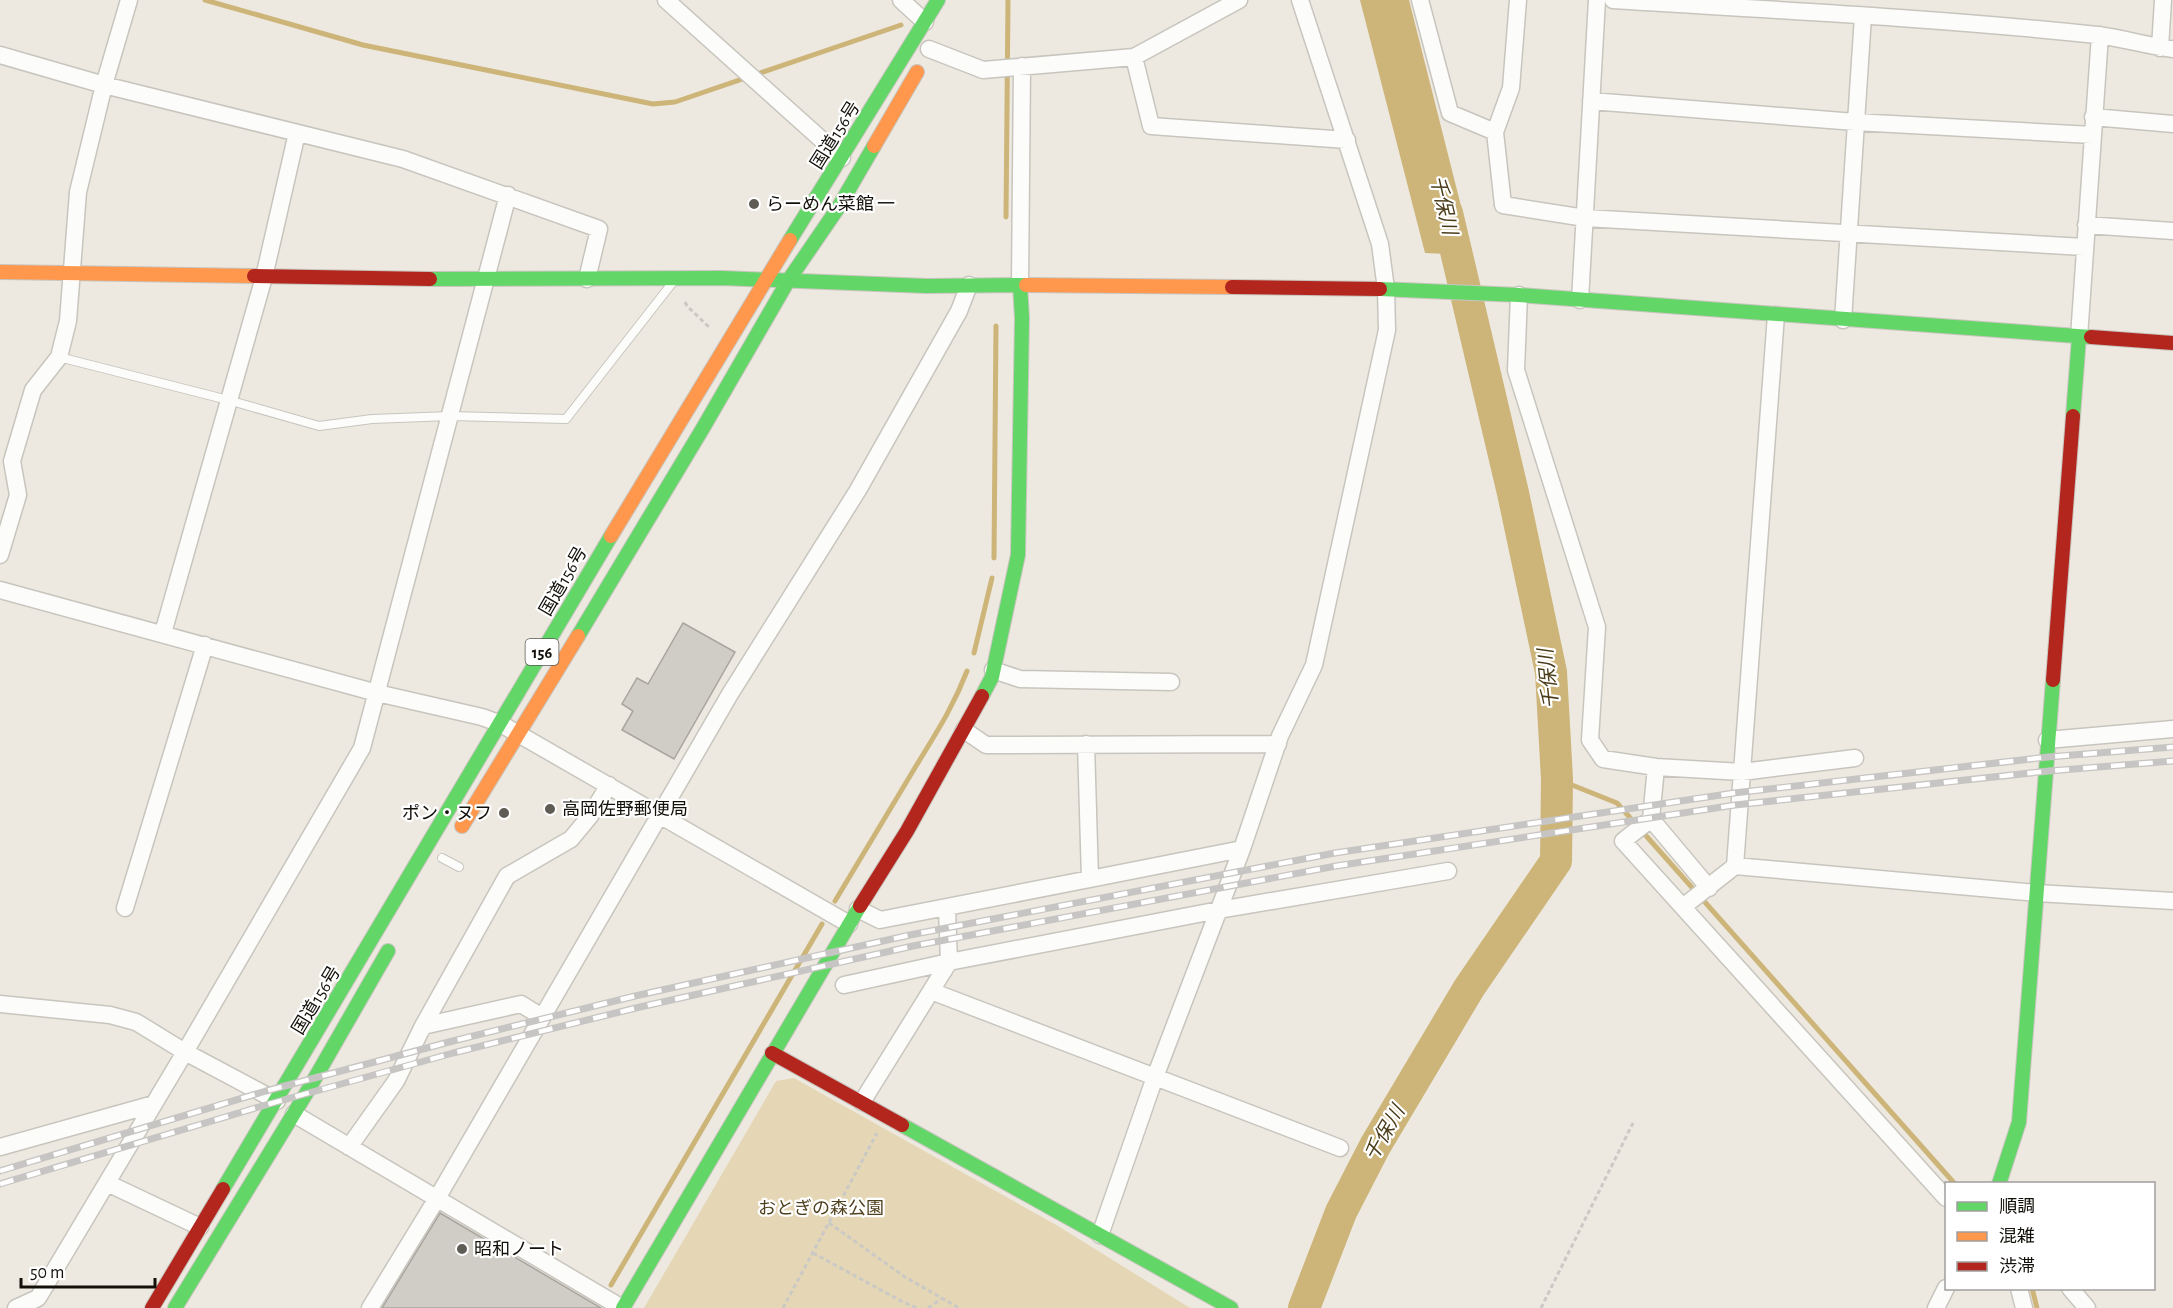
<svg xmlns="http://www.w3.org/2000/svg" width="2173" height="1308" font-family="'Alegreya Sans','Noto Sans JP',sans-serif">
<rect width="100%" height="100%" fill="#ede9e0"/>
<path fill="#e5d7b5" d="M794,1078l264,148 132,82h-546l132,-227z"/>
<path fill="#cdb478" d="M1360,0h49l51,202 9,53 -44,-2z"/>
<g fill="none" stroke-linecap="round" stroke-linejoin="round">
<path stroke="#cdb478" stroke-width="5" d="M205,0l158,45 290,59 22,-2 226,-77
M1006,217l2,-217
M994,558l2,-232
M974,653l18,-75
M1557,779l60,24 338,381
M835,901c26,-43 52,-87 78,-130 21,-35 39,-61 54,-100
M611,1285l211,-361
M2032,1288l5,20"/>
<path stroke="#cdb478" stroke-width="32" d="M1304,1308l37,-96 34,-66 94,-158 87,-127 1,-82 -6,-107 -38,-179 -66,-280"/>
</g>
<path fill="#d0cdc6" stroke="#a8a59e" stroke-width="1.5" d="M683,623l52,29 -61,107 -52,-29 11,-19 -11,-7 15,-26 11,6z
M440,1213l161,95h-219z"/>
<g fill="none" stroke-linecap="round" stroke-linejoin="round">
<g stroke="#c8c5be" stroke-width="10">
<path id="lane" d="M59,357l169,43 91,26 53,-7 78,-3 116,3 107,-137
M442,858l17,9"/>
</g>
<g stroke="#c8c5be" stroke-width="19">
<path id="street" d="M666,0l176,158
M901,0l24,22
M1420,0l30,113 45,19
M1518,0l-7,88 -16,44 8,73 82,13 499,29
M1613,0c161,10 323,18 484,35 26,3 50,11 76,14
M2160,48l3,-48
M929,49l54,21 151,-13 105,-57
M0,55l104,30 299,74 196,70 -12,50
M1134,57l17,69 196,14
M1591,101l264,21 237,13
M2093,117l80,7
M2086,225l87,6
M1020,285l2,-219
M1519,295l-3,75 81,257 -7,113 13,19 53,8 86,5 113,-14
M1580,300l17,-300
M1843,320l20,-304
M2079,337l21,-302
M0,555l18,-60 -6,-34 21,-71 26,-33 9,-36 10,-129 26,-107 25,-85
M0,590l377,103 105,24 19,7 348,200
M163,633l101,-356 33,-144
M993,670l27,9 151,3
M964,730l22,15 292,-1
M2047,740l126,-11
M1086,744l4,135 152,-30
M1656,767l-5,52 -28,22 323,357
M1651,819l58,69
M1735,866l302,27 136,8
M1684,906l51,-40 41,-551
M125,908l80,-263
M858,909l22,11 210,-41
M844,985l105,-23 -2,-53
M931,991l409,157
M0,1004l110,11 26,7 49,30 92,49
M542,1017l-21,-13 -98,22 84,-150 64,-37 19,-23 19,-31
M862,1102l87,-140 270,-52 229,-39
M294,1114l328,194
M0,1147l154,-43
M349,1147l47,-66 27,-55
M107,1183l93,44
M1100,1235l55,-158 87,-228 38,-113 34,-71 73,-335 -1,-41 -6,-45 -80,-244
M2019,1288l5,20
M2070,1288l17,20
M16,1308l22,-10 147,-246 177,-304 146,-553
M370,1308l66,-108 294,-506 128,-204 101,-179 10,-26
M1936,1308l10,-20"/>
</g>
<g stroke="#c8c5be" stroke-width="16">
<path id="fast" d="M790,240l148,-240
M430,279l292,-1 205,8 99,-1
M1380,289l139,6 572,42
M2073,416l6,-79
M578,636l125,-208 85,-147 50,-73 36,-62
M982,696l10,-19 26,-122 4,-237 -2,-33
M902,1125l329,183
M1999,1184l20,-62 34,-442
M223,1189l388,-653
M175,1308l132,-216 81,-141
M623,1308l237,-402"/>
</g>
<g stroke="#c8c5be" stroke-width="16">
<path id="slow" d="M874,146l43,-74
M0,272l254,4
M1026,285l206,2
M611,536l179,-296
M462,826l116,-190"/>
</g>
<g stroke="#c8c5be" stroke-width="16">
<path id="jam" d="M254,276l176,3
M1232,287l148,2
M2091,337l82,6
M2053,680l20,-264
M860,906l47,-75 75,-135
M772,1053l130,72
M152,1308l71,-119"/>
</g>
<path stroke="#cac9c6" stroke-width="3" stroke-dasharray="4.5 3" stroke-linecap="butt" d="M685,302l2,4 23,22
M829,1223l76,54 54,31
M813,1253l90,49 14,6
M783,1308l94,-175
M928,1308l13,-9
M1541,1308l92,-185"/>
<use href="#lane" stroke="#fcfcfa" stroke-width="8"/>
<use href="#street" stroke="#fcfcfa" stroke-width="16"/>
<use href="#fast" stroke="#63d668" stroke-width="14"/>
<use href="#slow" stroke="#ff974d" stroke-width="14"/>
<use href="#jam" stroke="#b3261e" stroke-width="14"/>
<g stroke="#c7c5c3" stroke-width="7">
<path id="rail" d="M0,1171l266,-80 183,-49 186,-46 275,-61 425,-82 399,-60 314,-36 125,-10
M0,1184l269,-80 184,-51 187,-46 273,-61 423,-80 399,-61 314,-34 124,-10"/>
</g>
<use href="#rail" stroke="#fff" stroke-width="4.5" stroke-dasharray="14" stroke-linecap="butt"/>
</g>
<g fill="#5f5c55" stroke="#fff" stroke-width="2">
<circle cx="754" cy="204" r="6"/>
<circle cx="550" cy="809" r="6"/>
<circle cx="504" cy="813" r="6"/>
<circle cx="462" cy="1249" r="6"/>
</g>
<g text-anchor="middle" stroke-width="4.5" stroke-linejoin="round" paint-order="stroke">
<rect fill="#fff" stroke="#5a5854" stroke-width="1.5" x="525.5" y="639" width="33" height="26" rx="4.5"/>
<g font-size="16" font-weight="bold" fill="#13100a">
<text x="542" y="658">156</text>
</g>
<g font-size="18" fill="#13100a" stroke="#fff">
<text transform="translate(835 135) rotate(-58)" y="6">国道156号</text>
<text transform="translate(563 581) rotate(-60)" y="6">国道156号</text>
<text transform="translate(316 1000) rotate(-59)" y="6">国道156号</text>
</g>
<g font-size="18" fill="#13100a" stroke="#fff" text-anchor="start">
<text x="766" y="210">らーめん菜館 一</text>
<text x="562" y="815">高岡佐野郵便局</text>
<text x="492" y="819" text-anchor="end">ポン・ヌフ</text>
<text x="474" y="1255">昭和ノート</text>
</g>
<g font-size="18" fill="#50411e" stroke="#fff">
<text x="821" y="1214">おとぎの森公園</text>
</g>
<g font-size="20" font-style="italic" fill="#4a3c19" stroke="#fff">
<text transform="translate(1444 205) rotate(77)" y="7">千保川</text>
<text transform="translate(1548 679) rotate(-96)" y="7">千保川</text>
<text transform="translate(1384 1133) rotate(-60)" y="7">千保川</text>
</g>
</g>
<rect x="1945" y="1182" width="210" height="108" fill="#ffffff" stroke="#a19f9d" stroke-width="1.5"/>
<rect x="1957" y="1202" width="30" height="9" fill="#63d668" stroke="#a19f9d" stroke-width="1.5"/>
<text x="1999" y="1212" font-size="18" fill="#13100a">順調</text>
<rect x="1957" y="1232" width="30" height="9" fill="#ff974d" stroke="#a19f9d" stroke-width="1.5"/>
<text x="1999" y="1242" font-size="18" fill="#13100a">混雑</text>
<rect x="1957" y="1262" width="30" height="9" fill="#b3261e" stroke="#a19f9d" stroke-width="1.5"/>
<text x="1999" y="1272" font-size="18" fill="#13100a">渋滞</text>
<path d="M21 1278v9h134v-9" fill="none" stroke="#13100a" stroke-width="3"/>
<text x="30" y="1278" font-size="18" fill="#13100a" stroke="#ffffff" stroke-width="4.5" paint-order="stroke">50 m</text>
</svg>
